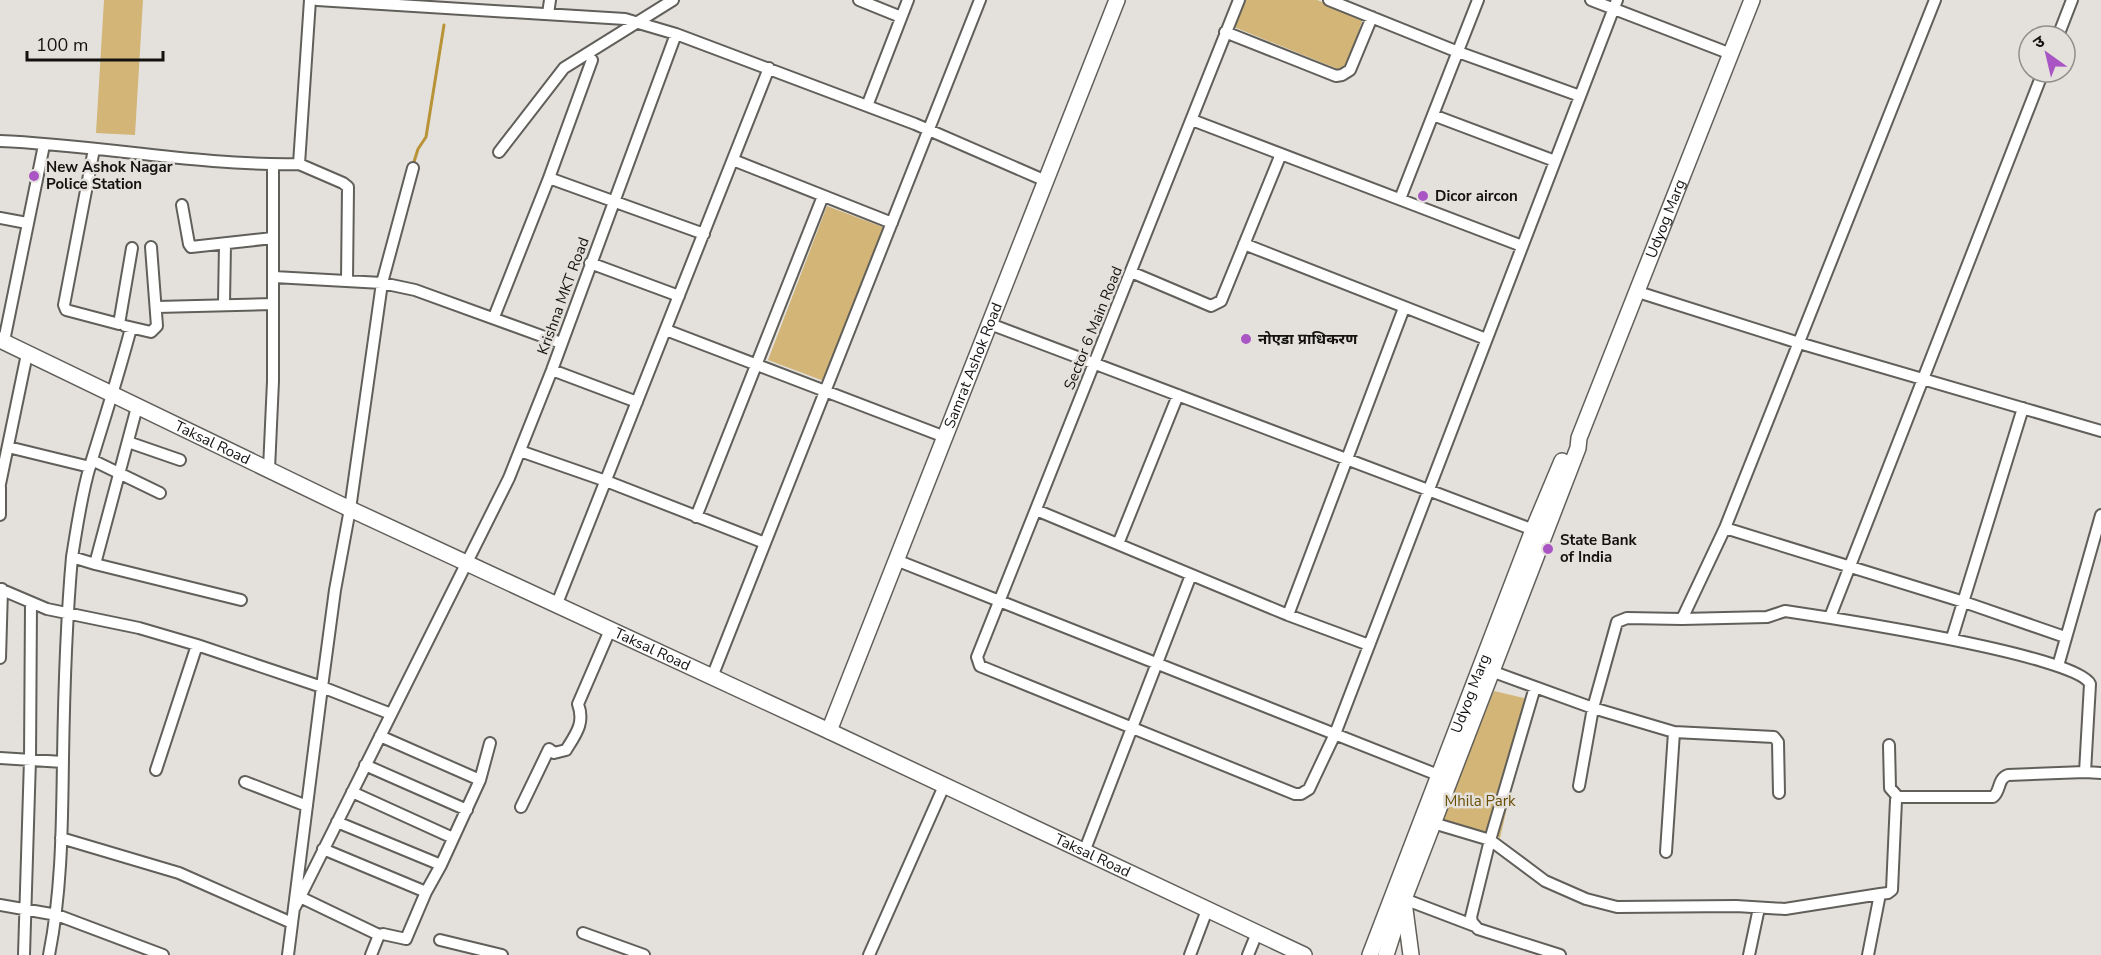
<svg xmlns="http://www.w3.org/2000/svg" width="2101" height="955" font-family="'Nunito Sans','Noto Sans Devanagari',sans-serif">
<rect width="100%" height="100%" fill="#e4e1dd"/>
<path fill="#d2b577" d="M104,0h39l-8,135 -39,-2z
M1246,0h71l46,18 -18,54 -111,-45z
M827,206l61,23 -59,154 -61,-23z
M1494,691l38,9 -32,138 -59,-17z"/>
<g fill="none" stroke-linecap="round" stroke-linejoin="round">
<path stroke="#b99337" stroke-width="3" d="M413,165l5,-16 8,-12 18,-112"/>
<g stroke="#615f5a" stroke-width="14">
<path id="street" d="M317,0l308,19 51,15 239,90 131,57
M859,0l42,17
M1239,0l-262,657 3,9 315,128h6l8,-5 26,-55 282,-734
M1329,0l129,52 122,44
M1591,0l140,54
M1935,0l-210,528 -43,91 85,-2 18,-6c41,6 292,44 305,73l-5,88
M548,14l2,-14
M1225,32l111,44 6,-1 8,-5 22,-53
M2058,36l14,-36
M867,106l41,-106
M1433,115l122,46
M1192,120l330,126
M0,141c100,4 199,25 299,23l11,-164
M94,149l-30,156 2,5 53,14 13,-76
M499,152l65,-84 109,-68
M733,160l159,63
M299,164l44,19 5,4 -1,93
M549,178l43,-118
M1400,199l78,-199
M182,205l7,39 2,3 82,-9
M0,218l27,5
M1244,244l242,95
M590,263l89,33
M1131,272l80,34 10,-5 60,-147
M274,277l108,6 33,7 146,53
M1638,292l161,51 302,88
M224,304l1,-60
M157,307l116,-3
M494,317l55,-139 155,56
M990,324l549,208
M125,326l26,6 6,-6 -6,-79
M666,330l279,107
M4,341l40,-196
M552,370l85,32
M137,407l-42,157 146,36
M128,442l52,18
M8,447l82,20
M520,451l86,30 159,62
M92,460l68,33
M269,469l4,-88v-216
M0,484l27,-130
M0,487v28
M1036,510l252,105 81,30
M696,517l127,-321
M1725,528l239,74 101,35
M1118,544l60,-149
M72,557c5,-30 9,-61 18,-91 14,-46 29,-92 41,-138
M896,560l542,215
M0,589l47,20 92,19 58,17 125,42 69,27
M556,606l213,-538
M1288,615l116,-307
M1830,617l213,-545
M1952,638l71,-230
M0,658l2,-69
M2058,666l43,-151
M1491,671l102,37 81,24 100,5 4,5 1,51
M712,677l268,-677
M1535,687l-45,153 -19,77 1,5 6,7 82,26
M380,736l100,44
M1889,745l1,43 8,9
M0,758l63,4
M365,765l102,45
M156,770l41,-125
M245,782l62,24
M1579,786l14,-78 24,-86 10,-4 55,1
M352,792l101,46
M521,807l28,-58 5,4 12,-3c10,-16 19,-27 12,-46l32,-74
M337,822l104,43
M1433,823l57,17 55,41 41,18 31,8 119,-1 49,3 95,-15 -12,61
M61,838l118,35 113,50
M323,849l103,43
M1084,852l107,-277
M1666,852l8,-120
M1880,894l8,-1 4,-3 4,-90 2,-3h95c8,-6 4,-18 15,-22l77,-3 16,1
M300,897l79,38
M1404,899l71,27
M0,905l57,10 106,40
M295,907l214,-429 43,-108 124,-336
M583,933l61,22
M440,940l62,15
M24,955l6,-196 1,-155
M49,955c13,-65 13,-131 14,-196 1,-68 3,-135 9,-202l23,7
M288,955l34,-268 13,-97 15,-81 32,-226 31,-115
M371,955l8,-20 4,-1 23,5 20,-47 15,-27 39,-85 10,-37
M869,955l75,-169
M1190,955l17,-45
M1248,955l9,-22
M1749,955l10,-47"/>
</g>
<g stroke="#615f5a" stroke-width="18">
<g id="secondary">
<path id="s1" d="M0,340l350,169 479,222 475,224"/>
<path id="s2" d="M829,731l288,-731"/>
<path d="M1404,902l7,53"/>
<path id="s3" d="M1370,955l163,-425 29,-69"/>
<path id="s4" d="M1386,955l18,-56 174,-451 1,-10 173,-438"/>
</g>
</g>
<use href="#street" stroke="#fff" stroke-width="10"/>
<use href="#secondary" stroke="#fff" stroke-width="15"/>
</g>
<g fill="#aa55c4" stroke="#e4e1dd" stroke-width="2">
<circle cx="34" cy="176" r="6"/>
<circle cx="1423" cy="196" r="6"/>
<circle cx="1246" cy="339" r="6"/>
<circle cx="1548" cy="549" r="6"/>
</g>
<g text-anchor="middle" stroke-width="5" stroke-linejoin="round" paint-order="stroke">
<g font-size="15" font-weight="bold" fill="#131210" stroke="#e4e1dd" text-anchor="start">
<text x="46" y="172">New Ashok Nagar<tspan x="46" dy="17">Police Station</tspan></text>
<text x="1435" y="201">Dicor aircon</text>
<text x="1258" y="344">नोएडा प्राधिकरण</text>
<text x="1560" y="545">State Bank<tspan x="1560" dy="17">of India</tspan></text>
</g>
<g font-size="15" fill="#131210" stroke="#e4e1dd">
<text dy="5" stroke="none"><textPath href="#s4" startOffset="788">Udyog Marg</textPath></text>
<text transform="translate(563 296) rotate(-70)" y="5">Krishna MKT Road</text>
<text transform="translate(1093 328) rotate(-68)" y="5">Sector 6 Main Road</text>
<text dy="5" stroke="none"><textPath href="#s2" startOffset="393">Samrat Ashok Road</textPath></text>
<text dy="5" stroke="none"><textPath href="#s1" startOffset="236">Taksal Road</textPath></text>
<text dy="5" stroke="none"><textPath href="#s1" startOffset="722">Taksal Road</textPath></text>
<text dy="5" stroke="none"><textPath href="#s3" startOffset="280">Udyog Marg</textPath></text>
<text dy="5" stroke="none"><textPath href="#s1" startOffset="1208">Taksal Road</textPath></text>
</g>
<g font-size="15" fill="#694f06" stroke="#e4e1dd">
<text x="1480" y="806">Mhila Park</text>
</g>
</g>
<g transform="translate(2047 54) rotate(326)"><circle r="28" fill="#e4e1dd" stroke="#908e8b" stroke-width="1.5"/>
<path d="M0-4.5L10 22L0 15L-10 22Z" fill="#aa55c4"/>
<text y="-9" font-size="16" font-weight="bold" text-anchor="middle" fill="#131210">उ</text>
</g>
<path d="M27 51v9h136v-9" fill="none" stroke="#131210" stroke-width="3"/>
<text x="36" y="51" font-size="18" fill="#131210" stroke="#e4e1dd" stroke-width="4.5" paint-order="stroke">100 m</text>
</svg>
